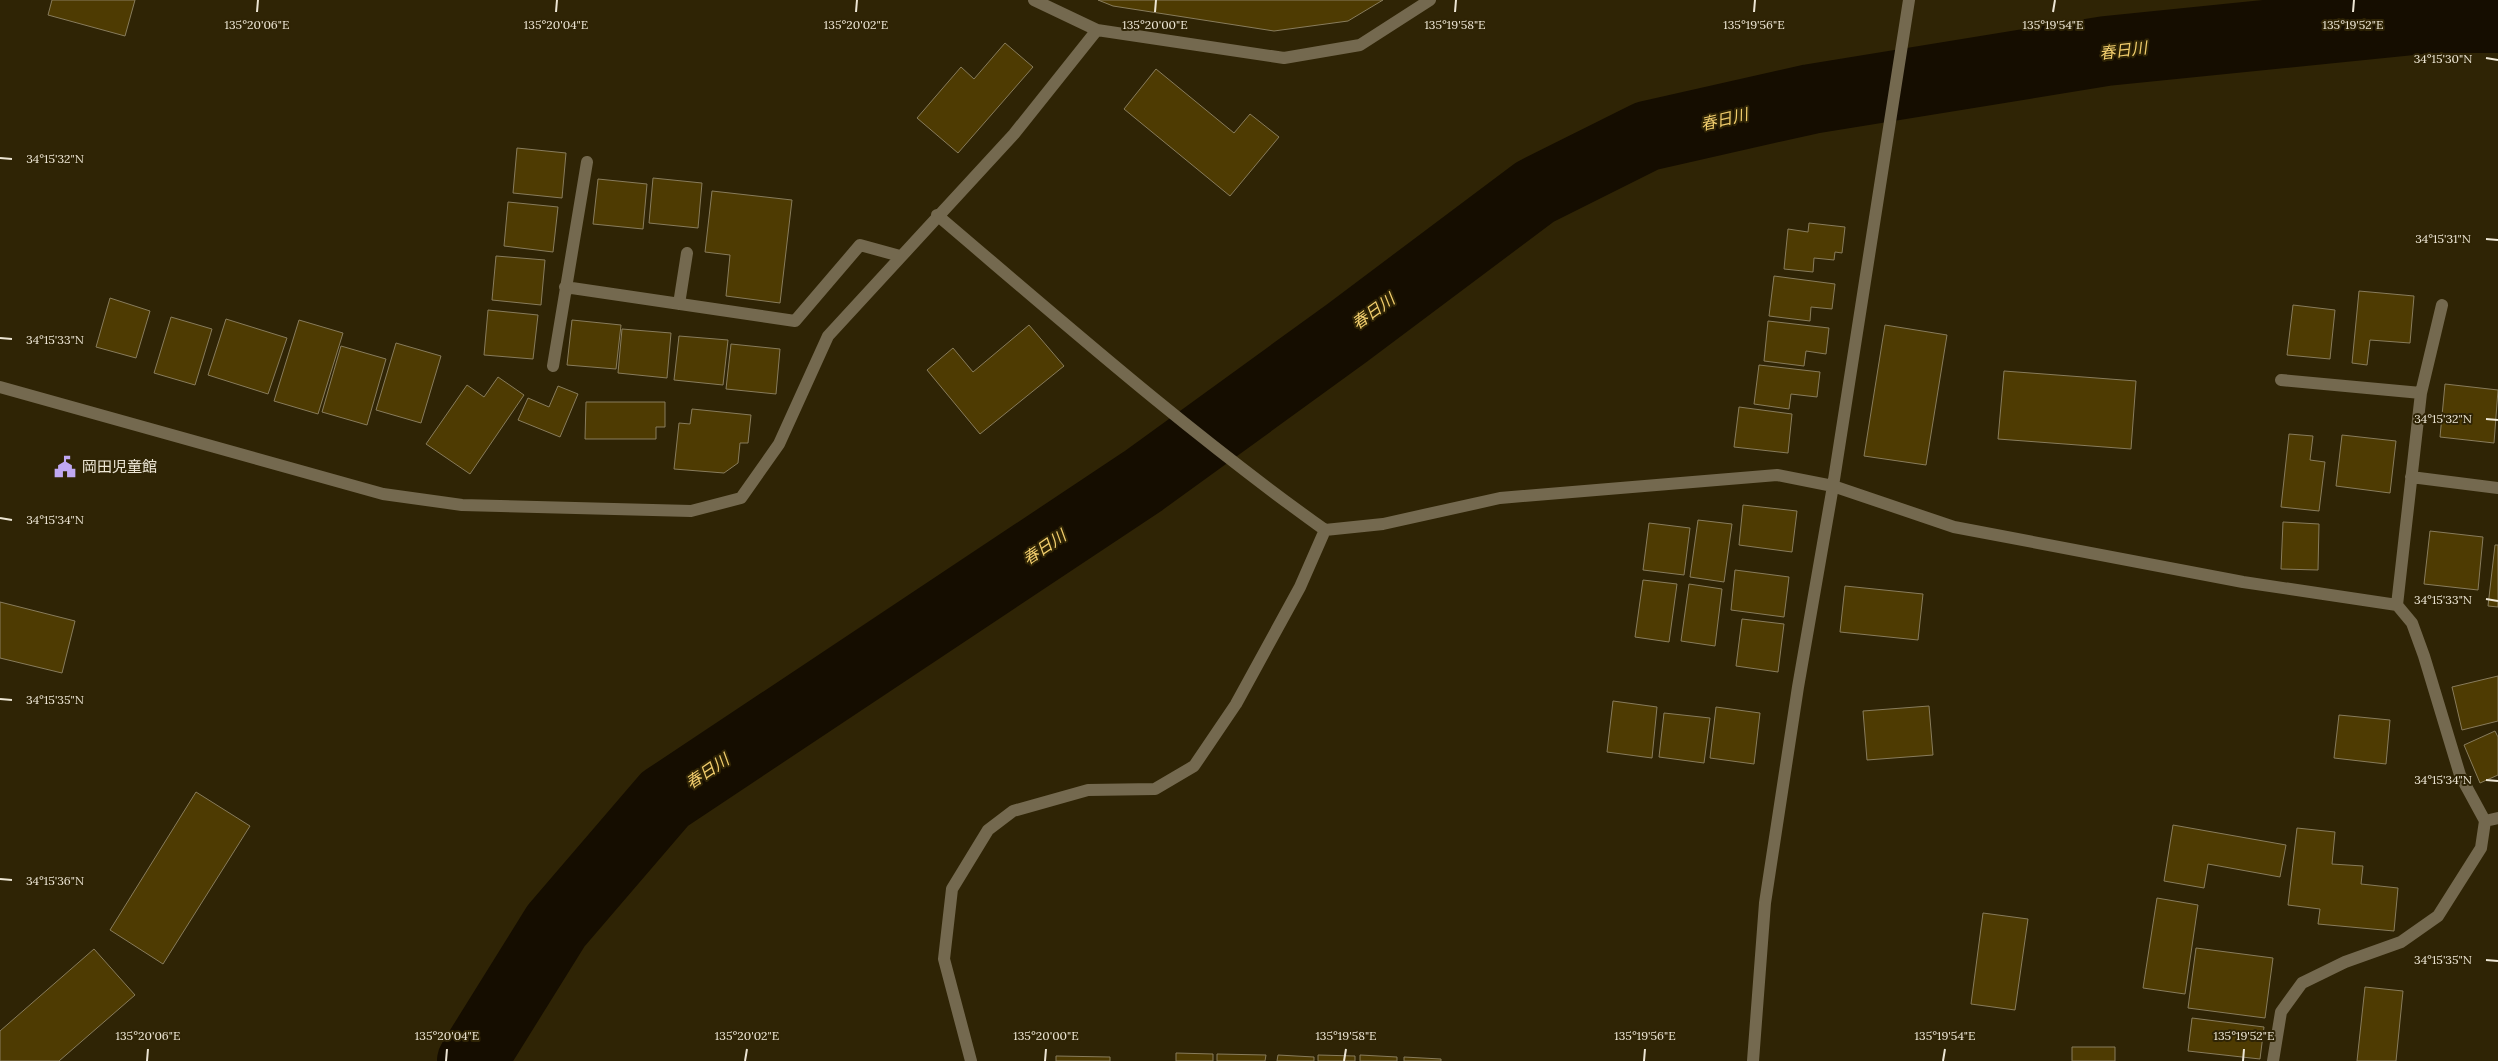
<svg xmlns="http://www.w3.org/2000/svg" width="2498" height="1061" font-family="Lora,'Noto Sans JP',serif">
<rect width="100%" height="100%" fill="#2f2405"/>
<g fill="none" stroke-linecap="round" stroke-linejoin="round">
<path stroke="#150d00" stroke-width="70" d="M472,1061l84,-135 109,-127 478,-318 204,-148 188,-141 112,-56 164,-37 295,-48 327,-33h65"/>
</g>
<path fill="#4e3b02" stroke="#887c5c" d="M52,0h83l-10,36 -77,-21z
M1098,0h285l-35,21 -74,10 -161,-25z
M1005,43l28,24 -75,86 -41,-35 44,-51 13,12z
M1156,69l78,64 16,-19 29,23 -49,59 -106,-87z
M517,148l49,5 -4,45 -49,-5z
M653,178l49,5 -4,45 -49,-5z
M598,179l49,5 -4,45 -50,-5z
M712,191l80,9 -12,103 -54,-7 4,-41 -25,-3z
M508,202l50,5 -5,45 -49,-6z
M1809,223l36,4 -3,26 -7,-1 -1,8 -20,-2 -1,14 -29,-3 4,-40 20,3z
M496,256l49,4 -4,45 -49,-5z
M1774,276l61,8 -3,25 -21,-2 -1,14 -41,-5z
M2359,291l55,5 -4,47 -40,-3 -3,25 -15,-2z
M110,298l40,13 -14,47 -40,-11z
M2293,305l42,5 -5,49 -43,-4z
M488,310l50,5 -5,44 -49,-4z
M171,317l41,12 -17,56 -41,-12z
M226,319l61,19 -19,56 -60,-19z
M299,320l44,13 -25,81 -44,-13z
M572,320l49,5 -5,44 -49,-4z
M1768,321l61,7 -3,26 -20,-3 -2,15 -40,-5z
M1029,325l35,41 -84,68 -53,-64 26,-22 20,24z
M1885,325l62,10 -21,130 -62,-9z
M622,329l49,4 -4,45 -49,-5z
M679,336l49,4 -5,45 -49,-5z
M396,343l45,13 -20,67 -45,-13z
M731,344l49,5 -4,45 -50,-5z
M341,346l45,13 -19,66 -45,-13z
M1759,365l61,7 -3,25 -26,-3 -2,15 -35,-5z
M2004,371l132,10 -5,68 -133,-10z
M498,377l26,18 -54,79 -44,-30 41,-59 17,12z
M2445,384l53,6 -4,53 -54,-6z
M558,386l20,8 -18,43 -42,-17 10,-22 21,9z
M586,402h79v25h-9v12h-71z
M1739,407l53,7 -4,39 -54,-6z
M692,409l59,6 -3,28h-8l-2,20 -14,10 -50,-4 5,-46 11,1z
M2289,434l24,2 -3,24 15,2 -6,49 -38,-4z
M2342,435l54,6 -6,52 -54,-7z
M1743,505l54,6 -5,41 -53,-7z
M1698,520l34,4 -8,58 -34,-5z
M2283,522l36,2 -1,46 -37,-1z
M1649,523l41,5 -6,47 -41,-5z
M2430,531l53,6 -5,53 -54,-6z
M2495,545h3v62l-10,-1z
M1735,570l54,7 -5,40 -53,-7z
M1643,580l34,4 -8,58 -34,-5z
M1689,584l33,5 -7,57 -34,-5z
M1845,586l78,8 -5,46 -78,-8z
M0,602l75,19 -13,52 -62,-15z
M1742,619l42,5 -6,48 -42,-6z
M2498,676v45l-36,9 -10,-43z
M1613,701l44,6 -5,51 -45,-6z
M1929,706l4,49 -66,5 -4,-49z
M1716,707l44,6 -6,51 -44,-6z
M1664,713l46,5 -6,45 -45,-6z
M2339,715l51,5 -4,44 -52,-6z
M2495,731l3,6v38l-18,8 -16,-38z
M196,792l54,34 -87,138 -53,-34z
M2173,825l113,20 -6,32 -72,-13 -4,24 -40,-7z
M2297,828l38,4 -3,32 31,2 -2,18 37,4 -4,43 -76,-7 2,-15 -32,-4z
M2157,898l41,7 -13,89 -42,-6z
M1983,913l45,6 -13,91 -44,-6z
M2196,948l77,10 -8,60 -77,-10z
M94,949l41,46 -76,66h-59v-30z
M2365,987l38,4 -7,70h-39z
M2192,1018l72,9 -4,32 -72,-8z
M2072,1047h43v14h-43z
M1176,1053l37,1v7h-37z
M1217,1054l49,1 -1,6h-48z
M1278,1055l36,2v4h-37z
M1318,1055l37,1v5h-37z
M1360,1055l37,2v4h-37z
M1056,1056l54,1v4h-54z
M1404,1057l37,2v2h-37z"/>
<g fill="none" stroke-linecap="round" stroke-linejoin="round">
<path stroke="#74694f" stroke-width="12" d="M1034,0l63,30 187,28 76,-13 70,-45
M937,215c127,108 252,218 388,315l58,-6 117,-26 277,-23 56,11 121,41 289,55 154,23 15,18 12,33 36,119 25,46 -4,27 -43,68 -37,26 -56,20 -43,21 -21,29 -8,49
M565,287l230,34 65,-76 40,11
M679,304l8,-51
M553,366l34,-204
M2281,380l140,13
M0,387l383,107 79,11 229,6 50,-13 38,-54 49,-108 186,-202 83,-104
M2411,477l87,11
M2397,605l24,-212 21,-88
M2485,821l13,-3
M971,1061l-27,-102 8,-70 36,-59 25,-19 75,-21 67,-1 39,-23 42,-62 64,-117 25,-57
M1753,1061l12,-158 33,-216 35,-201 76,-486"/>
</g>
<path fill="none" stroke="#ede6d5" stroke-width="2" d="M257,12l1,-12M556,12l1,-12M856,12l1,-12M1155,12l1,-12M1455,12l1,-12M1754,12l1,-12M2053,12l2,-12M2353,12l1,-12M2486,58l12,2M0,158l12,1M2486,239l12,1M0,338l12,1M2486,419l12,1M0,518l12,2M2486,599l12,2M0,699l12,1M2486,780l12,1M0,879l12,1M2486,960l12,1M147,1061l1,-12M446,1061l1,-12M745,1061l2,-12M1045,1061l1,-12M1344,1061l2,-12M1644,1061l1,-12M1943,1061l2,-12M2243,1061l1,-12"/>
<defs>
<g id="civic-bare" transform="scale(1.725)"><path d="M-.6-6.5H3V-4.5H.6V-3L4-1V1h2V6H-6V1h2V-1L-.6-3ZM-1.2 2.5V6h2.4V2.5Z" fill="#c0a8f3" stroke="#2f2405" stroke-width="2.5" paint-order="stroke"/></g>
</defs>
<g fill-rule="evenodd">
<use href="#civic-bare" x="65" y="467"/>
</g>
<g text-anchor="middle" stroke-width="4" stroke-linejoin="round" paint-order="stroke">
<g font-size="15" fill="#ede6d5" stroke="#2f2405" text-anchor="start">
<text x="82" y="472">岡田児童館</text>
</g>
<g font-size="16" font-style="italic" fill="#f1cd6d" stroke="#2f2405">
<text transform="translate(2123 50) rotate(-7)" y="6">春日川</text>
<text transform="translate(1724 119) rotate(-13)" y="6">春日川</text>
<text transform="translate(1373 311) rotate(-36)" y="6">春日川</text>
<text transform="translate(1044 547) rotate(-34)" y="6">春日川</text>
<text transform="translate(707 771) rotate(-34)" y="6">春日川</text>
</g>
</g>
<g font-size="12" text-anchor="middle" fill="#ede6d5" stroke="#2f2405" stroke-width="4" stroke-linejoin="round" paint-order="stroke">
<text x="257" y="29">135°20'06"E</text>
<text x="556" y="29">135°20'04"E</text>
<text x="856" y="29">135°20'02"E</text>
<text x="1155" y="29">135°20'00"E</text>
<text x="1455" y="29">135°19'58"E</text>
<text x="1754" y="29">135°19'56"E</text>
<text x="2053" y="29">135°19'54"E</text>
<text x="2353" y="29">135°19'52"E</text>
<text x="2443" y="63">34°15'30"N</text>
<text x="55" y="163">34°15'32"N</text>
<text x="2443" y="243">34°15'31"N</text>
<text x="55" y="344">34°15'33"N</text>
<text x="2443" y="423">34°15'32"N</text>
<text x="55" y="524">34°15'34"N</text>
<text x="2443" y="604">34°15'33"N</text>
<text x="55" y="704">34°15'35"N</text>
<text x="2443" y="784">34°15'34"N</text>
<text x="55" y="885">34°15'36"N</text>
<text x="2443" y="964">34°15'35"N</text>
<text x="148" y="1040">135°20'06"E</text>
<text x="447" y="1040">135°20'04"E</text>
<text x="747" y="1040">135°20'02"E</text>
<text x="1046" y="1040">135°20'00"E</text>
<text x="1346" y="1040">135°19'58"E</text>
<text x="1645" y="1040">135°19'56"E</text>
<text x="1945" y="1040">135°19'54"E</text>
<text x="2244" y="1040">135°19'52"E</text>
</g>
</svg>
